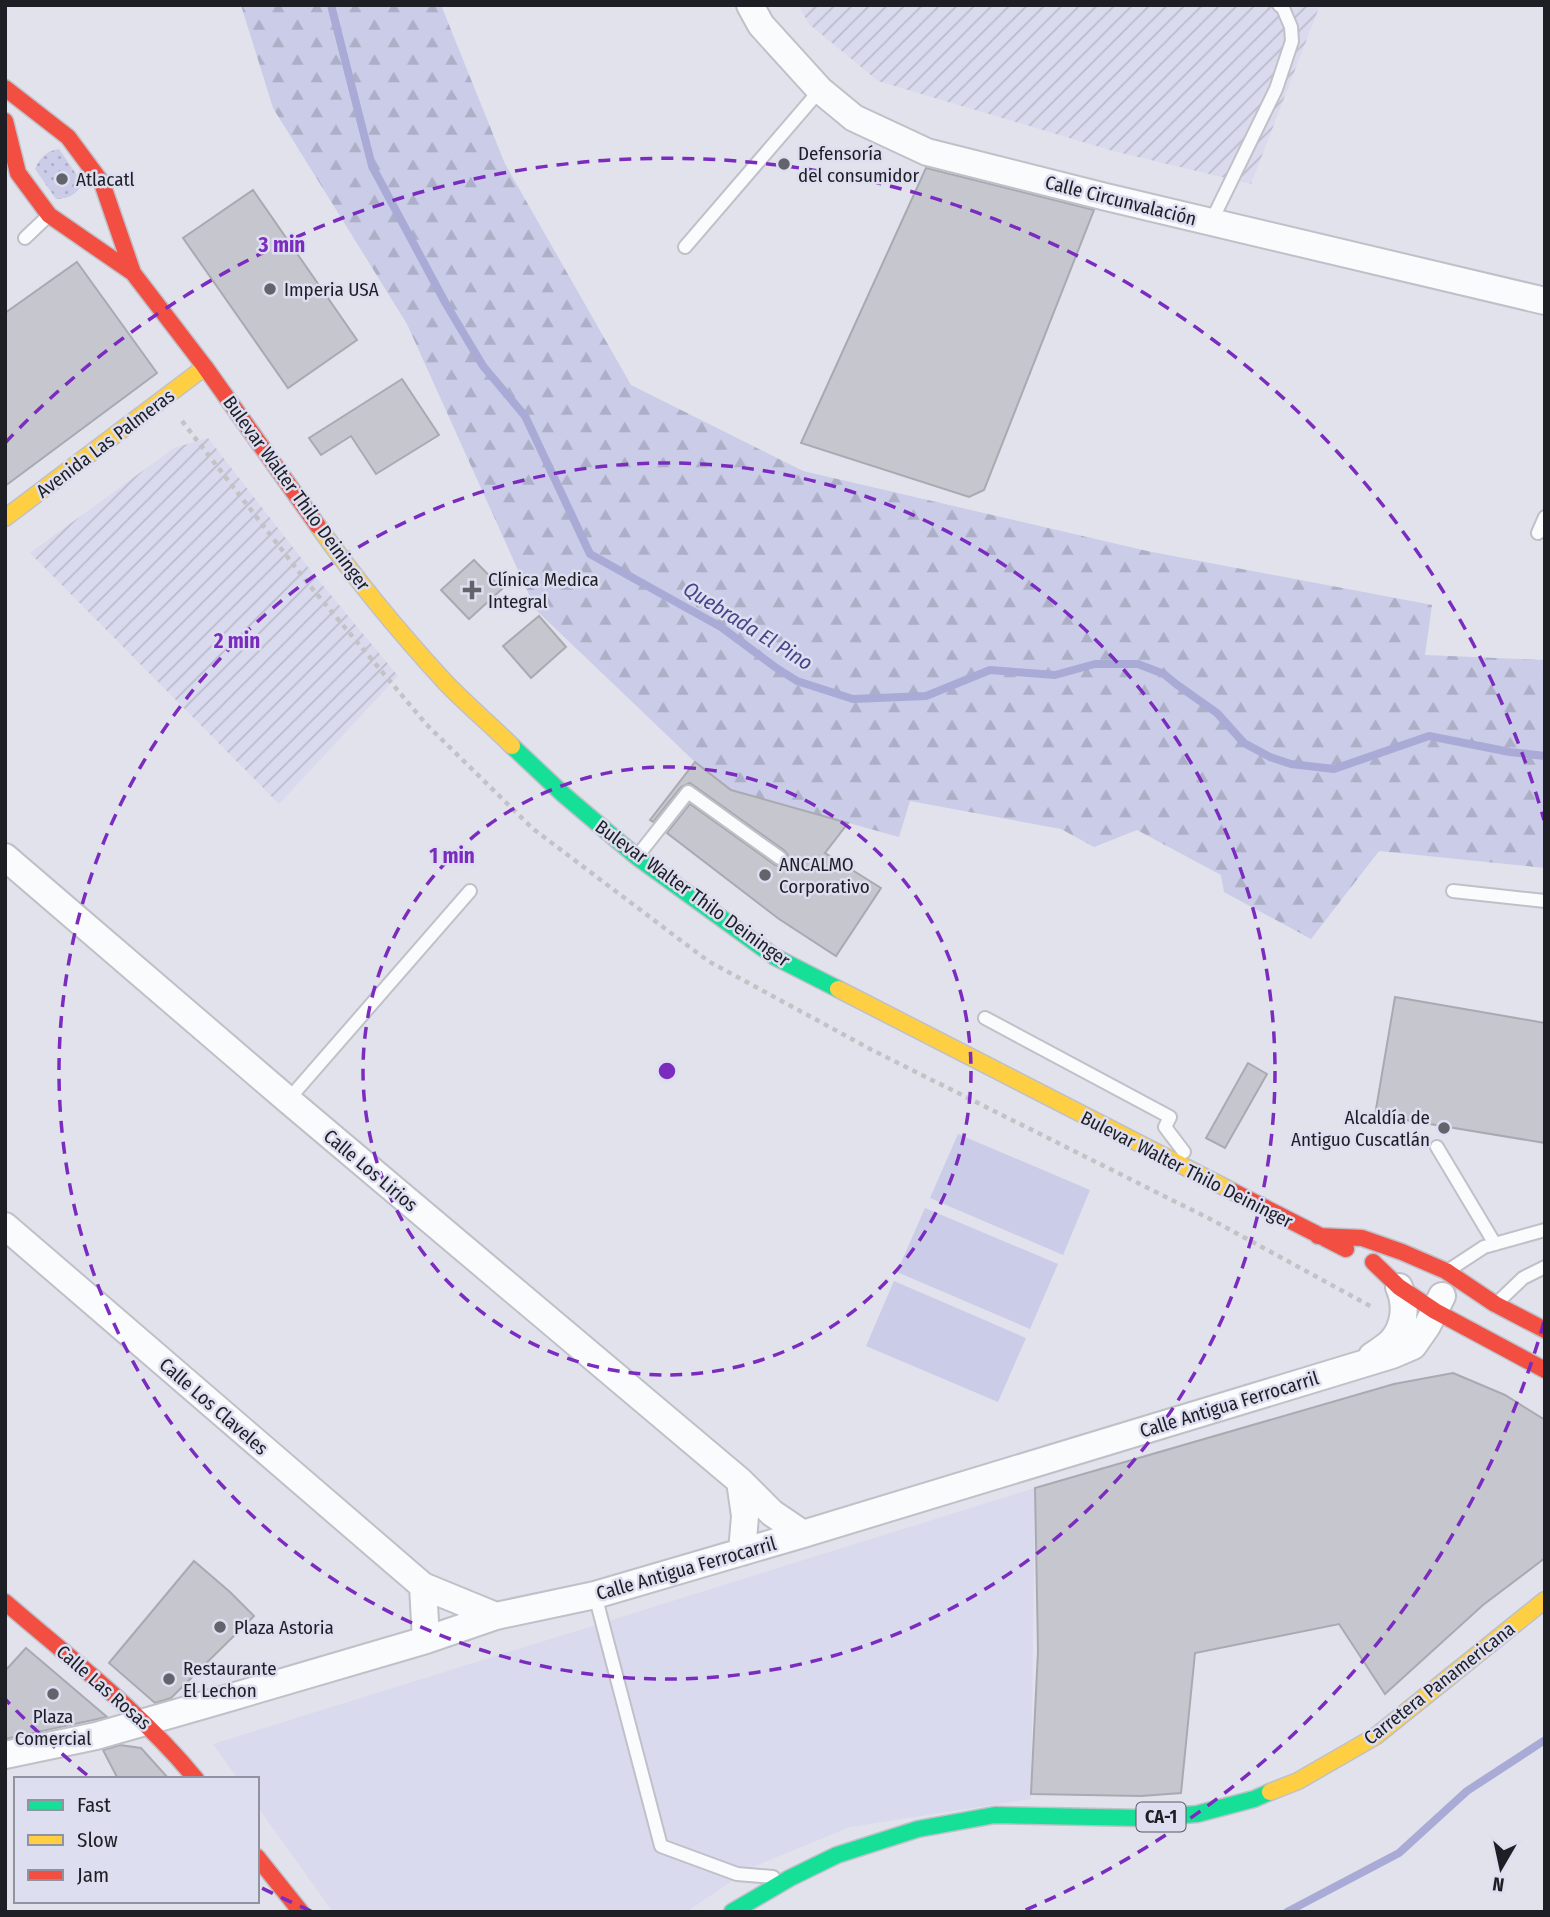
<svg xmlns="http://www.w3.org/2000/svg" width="1550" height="1917" font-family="'Fira Sans Condensed',sans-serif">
<defs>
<pattern id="industrial-furrows" width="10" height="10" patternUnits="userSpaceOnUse" patternTransform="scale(1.75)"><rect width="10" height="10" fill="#d9daed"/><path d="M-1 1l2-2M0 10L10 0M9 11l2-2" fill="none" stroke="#babbcb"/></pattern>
<pattern id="grass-dots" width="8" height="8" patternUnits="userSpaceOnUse" patternTransform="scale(1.75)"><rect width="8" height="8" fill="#cacce8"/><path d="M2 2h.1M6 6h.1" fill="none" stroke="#adafc7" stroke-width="1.8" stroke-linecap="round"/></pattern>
<pattern id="forest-firs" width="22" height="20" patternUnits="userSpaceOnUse" patternTransform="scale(1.75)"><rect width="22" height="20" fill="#cacce8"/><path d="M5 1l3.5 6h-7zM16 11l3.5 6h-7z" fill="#adafc7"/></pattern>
</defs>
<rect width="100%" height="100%" fill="#e1e2ec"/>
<path fill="#d9daed" d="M1035,1488l-4,311 -181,28 -97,40 -67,45h-353l-76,-106v-27h-19l-25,-35z"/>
<path fill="url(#industrial-furrows)" d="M798,5h522l-69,179 -138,-33 -235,-70 -69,-57z
M208,438l107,138 83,100 -119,128 -249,-251 144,-105z"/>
<path fill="url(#grass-dots)" d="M59,149l24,35c-7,10 -14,15 -27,15l-21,-30c5,-12 12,-18 24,-20z"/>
<path fill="url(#forest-firs)" d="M241,5h200l64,159 126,221 172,86 344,80 285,54 -7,50 120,5v208l-166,-17 -68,88 -87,-47 -3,-17 -84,-45 -43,17 -33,-18 -151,-28 -11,36 -168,-47 -36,-28 -159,-152 -129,-286 -134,-216z"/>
<path fill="#cacce8" d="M958,1134l132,56 -27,65 -133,-57z
M925,1208l133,56 -28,65 -133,-57z
M894,1281l132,57 -28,64 -132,-56z"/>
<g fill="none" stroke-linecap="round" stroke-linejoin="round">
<path stroke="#a9abd6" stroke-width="8" d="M331,5l41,161 74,138 37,62 42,50 65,138 131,73 54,40 22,14 56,18 73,-3 64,-26 65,5 40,-11h43l26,10 12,10 41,29 27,30 26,14 21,7 43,5 95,-33 81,16 35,4
M1287,1912l112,-59 68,-62 78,-51"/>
</g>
<path fill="#c6c6ce" stroke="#a9aab1" stroke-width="2" d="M926,168l168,42 -110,280 -15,7 -168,-54z
M253,190l104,150 -69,48 -105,-150z
M77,262l80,111 -152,113v-173z
M402,379l37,56 -63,39 -25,-38 -30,19 -12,-17z
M474,560l28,29 -33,30 -28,-29z
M539,616l27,31 -35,31 -28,-32z
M695,762l36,28 117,33 -23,30 56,35 -45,68 -57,-37 -112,-86 23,-29 85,61 8,1 4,-3 1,-8 -3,-4 -95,-68 -9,4 -28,35 -3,-2z
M1395,997l150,26v120l-170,-28z
M1248,1063l19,11 -42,74 -19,-10z
M1453,1373l52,22 40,25v138l-62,47 -98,89 -46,-70 -144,29 -14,140 -40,3 -110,-2 7,-143 -3,-163 359,-104z
M194,1561l36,31 24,24 -83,82 -16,5 -46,-40z
M26,1648l81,69 -102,22v-68z
M120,1745l21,3 28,31h-51l-15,-29z"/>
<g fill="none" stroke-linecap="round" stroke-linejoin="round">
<g stroke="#bfc0c8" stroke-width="16">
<path id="lane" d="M1211,222l65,-133 16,-48 -1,-14 -8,-19 -4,-3
M25,238l22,-21
M685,247l135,-157
M1538,533l7,-16
M639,854l49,-62 92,66
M1453,891l92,10
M985,1018l185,99 -5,10 19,25
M288,1100l182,-209
M1437,1147l58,97
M1452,1268l32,-21 61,-17
M1498,1302l25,-24 22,-11
M595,1595l66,251 76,28 36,3"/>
</g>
<g stroke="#bfc0c8" stroke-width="30">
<path id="street" d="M750,5l11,20 59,65 34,28 73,34 179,45 439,104
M5,857l283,243 452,381 32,32 31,21
M5,1226l418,360 73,30
M1372,1356c6,-4 14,-9 19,-14 14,-15 16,-37 8,-55
M740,1481l5,35 -3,36
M423,1586l3,54
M5,1755l91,-19 129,-37 201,-59 70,-24 99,-21 208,-61 589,-179 21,-9 14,-20 15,-30"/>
</g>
<g stroke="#bfc0c8" stroke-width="19">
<path id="fast" d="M512,746l52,49 73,62 138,100 63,32
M732,1912l58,-34 47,-23 81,-26 77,-14 147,3 55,-4 57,-15 16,-7"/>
</g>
<g stroke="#bfc0c8" stroke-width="19">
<path id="slow" d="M5,518l200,-151
M318,526c39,55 82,107 127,156 21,22 45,42 67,64
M838,989l394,202
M1270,1792l28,-11 78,-45 169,-136"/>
</g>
<g stroke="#bfc0c8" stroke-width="19">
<path id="jam" d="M5,88l63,49 34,46 31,90
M5,121l13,52 31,42 84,58 72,94 113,159
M1232,1191l114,58
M1318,1236l44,2 40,14 44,19 49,33 50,26
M1373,1262l26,25 36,24 110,59
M5,1602c66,57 136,110 191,177
M257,1857l44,55"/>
</g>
<path stroke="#c3c3c6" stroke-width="4.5" stroke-dasharray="5 5" stroke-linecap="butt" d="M182,421l128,165 116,138 106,104 176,133 164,89 342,171 158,86"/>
<use href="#lane" stroke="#fafbfc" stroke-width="12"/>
<use href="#street" stroke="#fafbfc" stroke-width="26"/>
<use href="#fast" stroke="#16e098" stroke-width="16"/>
<use href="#slow" stroke="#ffcf43" stroke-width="16"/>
<use href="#jam" stroke="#f24e42" stroke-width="16"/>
</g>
<g fill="none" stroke="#7b2cbf" stroke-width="3.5" stroke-dasharray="12 9">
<circle cx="667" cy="1071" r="304"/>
<circle cx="667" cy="1071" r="608"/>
<path d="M1544 1322A912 912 0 0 1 1023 1911M311 1911A912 912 0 0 1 260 1887M87 1775A912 912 0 0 1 5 1699M5 443A912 912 0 0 1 1544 820"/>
</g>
<g fill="#62636b" stroke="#dddef0" stroke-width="2.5">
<circle cx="784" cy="164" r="7"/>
<circle cx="62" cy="179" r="7"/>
<circle cx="270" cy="289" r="7"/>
<path d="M468.5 579.5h7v7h7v7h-7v7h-7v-7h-7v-7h7z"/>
<circle cx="765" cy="875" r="7"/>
<circle cx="1444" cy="1128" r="7"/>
<circle cx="220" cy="1627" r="7"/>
<circle cx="169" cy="1679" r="7"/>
<circle cx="53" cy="1694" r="7"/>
</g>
<g text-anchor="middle" stroke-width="5" stroke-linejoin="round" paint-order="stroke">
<rect fill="#dddef0" stroke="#575862" stroke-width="2" x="1136.5" y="1802.5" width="49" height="29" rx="5"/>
<g font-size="18" font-weight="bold" fill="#1e1e25">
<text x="1161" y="1823">CA-1</text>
</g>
<g font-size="19" fill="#1e1e25" stroke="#dddef0" text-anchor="start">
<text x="798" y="160">Defensoría<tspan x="798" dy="22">del consumidor</tspan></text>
<text x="76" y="186">Atlacatl</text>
<text x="284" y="296">Imperia USA</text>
<text x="488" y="586">Clínica Medica<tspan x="488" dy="22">Integral</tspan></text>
<text x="779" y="871">ANCALMO<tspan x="779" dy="22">Corporativo</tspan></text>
<text x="1430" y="1124" text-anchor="end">Alcaldía de<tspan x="1430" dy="22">Antiguo Cuscatlán</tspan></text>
<text x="234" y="1634">Plaza Astoria</text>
<text x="183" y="1675">Restaurante<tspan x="183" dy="22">El Lechon</tspan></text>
<text x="53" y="1723" text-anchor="middle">Plaza<tspan x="53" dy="22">Comercial</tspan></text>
</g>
<g font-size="19" fill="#1e1e25" stroke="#dddef0">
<text transform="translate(1121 200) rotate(14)" y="7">Calle Circunvalación</text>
<text transform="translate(105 443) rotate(-37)" y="7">Avenida Las Palmeras</text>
<text transform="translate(297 493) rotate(54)" y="7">Bulevar Walter Thilo Deininger</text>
<text transform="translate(693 893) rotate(36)" y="7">Bulevar Walter Thilo Deininger</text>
<text transform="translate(1187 1169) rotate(27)" y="7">Bulevar Walter Thilo Deininger</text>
<text transform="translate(371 1170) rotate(40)" y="7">Calle Los Lirios</text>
<text transform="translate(1229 1404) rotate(-17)" y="7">Calle Antigua Ferrocarril</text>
<text transform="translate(214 1406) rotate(41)" y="7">Calle Los Claveles</text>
<text transform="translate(686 1568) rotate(-16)" y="7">Calle Antigua Ferrocarril</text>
<text transform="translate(1439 1683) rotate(-38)" y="7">Carretera Panamericana</text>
<text transform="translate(104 1687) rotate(41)" y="7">Calle Las Rosas</text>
</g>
<g font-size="21" font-style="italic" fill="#47448a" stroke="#dddef0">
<text transform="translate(748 626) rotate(32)" y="7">Quebrada El Pino</text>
</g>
</g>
<circle cx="667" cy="1071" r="10" fill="#7b2cbf" stroke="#dddef0" stroke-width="3.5"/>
<g font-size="21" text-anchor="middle" font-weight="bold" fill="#7b2cbf" stroke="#dddef0" stroke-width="5" stroke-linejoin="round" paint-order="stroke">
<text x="282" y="252">3 min</text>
<text x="237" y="648">2 min</text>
<text x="452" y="863">1 min</text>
</g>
<rect width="1550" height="1917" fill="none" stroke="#1e1e25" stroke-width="14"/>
<rect x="14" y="1777" width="245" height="126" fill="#dddef0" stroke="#91919f" stroke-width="2"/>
<rect x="28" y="1800" width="35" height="10" fill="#16e098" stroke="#91919f" stroke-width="2"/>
<text x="77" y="1812" font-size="21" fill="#1e1e25">Fast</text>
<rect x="28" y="1835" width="35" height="10" fill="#ffcf43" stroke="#91919f" stroke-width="2"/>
<text x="77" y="1847" font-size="21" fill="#1e1e25">Slow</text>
<rect x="28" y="1870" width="35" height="10" fill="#f24e42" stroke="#91919f" stroke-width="2"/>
<text x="77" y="1882" font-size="21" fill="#1e1e25">Jam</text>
<g transform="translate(1501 1868) rotate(189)" stroke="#dddef0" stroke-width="5" paint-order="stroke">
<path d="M0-5L12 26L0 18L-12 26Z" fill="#1e1e25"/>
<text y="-10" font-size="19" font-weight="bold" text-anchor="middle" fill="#1e1e25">N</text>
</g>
</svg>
